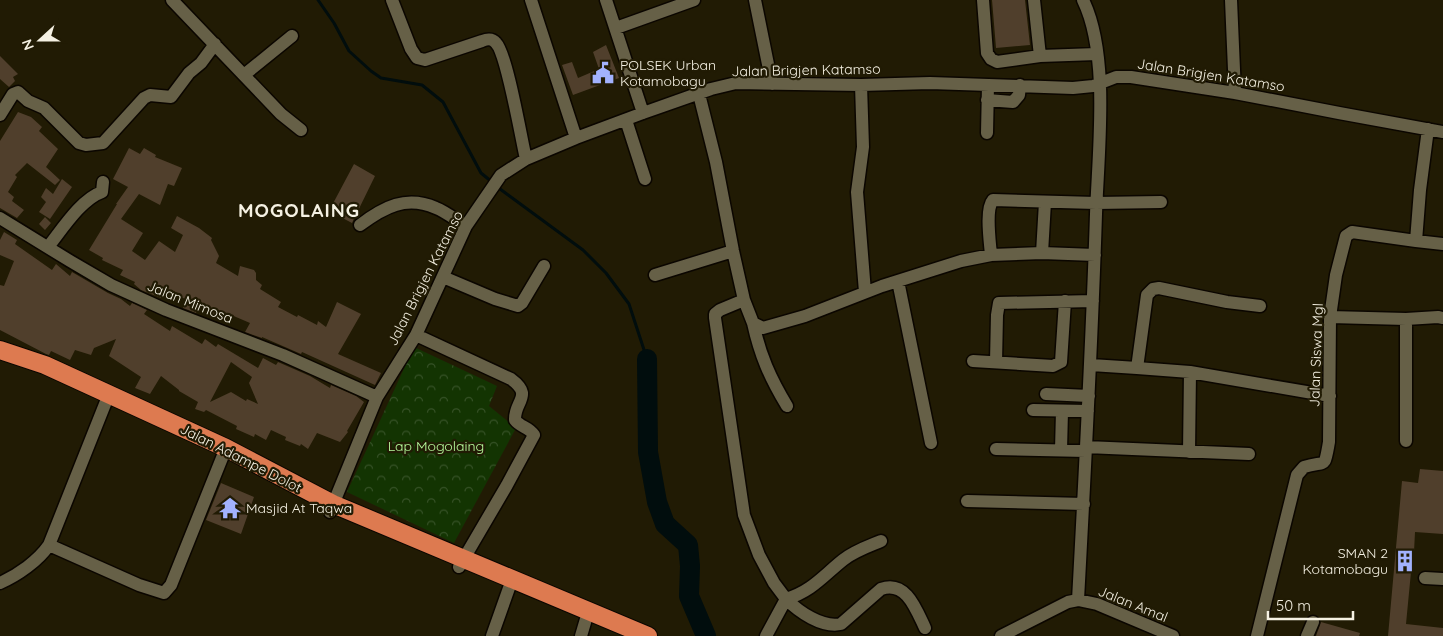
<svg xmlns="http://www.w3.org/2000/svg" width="1443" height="636" font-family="Quicksand,sans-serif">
<defs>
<pattern id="forest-crowns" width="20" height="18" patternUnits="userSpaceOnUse" patternTransform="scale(1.25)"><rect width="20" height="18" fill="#133402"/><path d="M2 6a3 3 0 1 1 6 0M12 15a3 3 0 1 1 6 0" fill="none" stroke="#365227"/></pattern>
</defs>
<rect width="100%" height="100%" fill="#211b04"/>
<path fill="url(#forest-crowns)" d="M414,347l83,39 -8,20 27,22 -62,115 -107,-51z"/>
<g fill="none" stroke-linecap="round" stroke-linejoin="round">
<path stroke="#010d0d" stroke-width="3" d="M318,0l16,23 15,28 22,20 10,7 41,7 21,17 38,71 11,9
M496,186l87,64 23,23 23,31 18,55"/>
<path stroke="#010d0d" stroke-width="20" d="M647,359l1,93 9,50 8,22 23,21 2,21 -1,30 17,40"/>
</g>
<path fill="#503f2c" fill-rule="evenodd" d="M992,0h33l5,45 -34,3z
M606,45l13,33 -46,17 -11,-30 10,-3 6,16 21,-9 -6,-17z
M0,56l18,18 -5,3 2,4 -6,6 -9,-8z
M18,112l13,5 11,10 -3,4 19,18 -12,18 14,13 -5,5 -28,-22 -12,12 2,2 -9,15 6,5 -2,4 12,9 -7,8 -17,-10v-67z
M129,148l11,6 4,-6 12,7 -1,2 27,11 -8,18 -6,-2 -8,21 -21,-11 -18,25 22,14 -11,18 13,9 14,-19 16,11 8,-17 -12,-7 6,-12 22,12 13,10 -1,2 8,16 -3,7 22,13 2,-10 14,4 2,3v7l6,5 -2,4 21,13 -3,5 19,10 1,-2 19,10 1,-4 8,6 11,-25 24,12 -23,40 43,19 -6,12 -73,-33 -1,2 -39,-17v1l-17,-6 5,-9 -28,-12 -3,7 -19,-13 -4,8 -13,-5 3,-9 -22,-7 -3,6 -20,-8 -7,-6 1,-2 -15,-7 3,-5 -21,-10 1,-2 -14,-8 28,-46h-1l12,-17 -15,-8z
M354,164l21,12 -23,47 -23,-12z
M62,179l10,8 -22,32 -11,-7 7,-10 -5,-5 5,-9 7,6z
M45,217l6,6 -6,7 -6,-6z
M4,232l13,8 -2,4 37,26 4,-6 14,12 2,-4 36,21 13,6 9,7 2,-3 15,7 -3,4 26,17 2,-5 30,18 3,-5 11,8 2,-3 40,24 5,-10 13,7 2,-3 32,14 20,12 1,-3 25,11 8,6 -17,29 1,1 -8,10 -23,-9 -9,16 -7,-5 -1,2 -15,-6 1,-3 -15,-7 -5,10 -11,-6 -1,3 -18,-8 1,-3 -31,-16 -2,2 -9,-3 3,-7 -19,-11v-1l-18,-14 -11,18 -15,-6 6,-11 -32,-21 7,-17 -22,9 -3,7 -16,-5 -5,10 -19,-9 -2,4 -3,-1 -46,-24v-45l4,1 10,-25 -14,-6v-15zM231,362l21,15 -3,6 9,21 -11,-5 -1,2 -15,-9 -21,10z
M1420,469l23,2v63l-28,-2 -2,40h-2l-5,52 37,4v8h-55l14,-155 16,2z
M221,483l33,14 -13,37 -35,-14z
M1321,622l39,11 -1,3h-43z"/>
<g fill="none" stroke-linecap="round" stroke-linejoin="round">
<g stroke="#0b0600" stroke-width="15">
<path id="minor" d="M172,0l109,114 20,16
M392,0l19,49 6,9 8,2 57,-19c5,-2 10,-3 14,2 11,11 25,95 30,116
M531,0l45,138
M606,0l37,113
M755,0l17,84
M983,0l4,53 4,6 6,3 43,-6
M1034,0l6,56 57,-2
M1231,0l4,93
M616,28l78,-28
M244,75l48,-39
M861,85l2,62 -6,45 8,100
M699,94l17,68 17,89 11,49 9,23 10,5 42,-12 77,-30 79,-25 30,-6 51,-2 53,2
M987,100l26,2 6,-7 1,-10
M0,115l13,-21 5,-2 10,9 16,7 35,35 7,2 17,-2 41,-45 6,-3 21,2 18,-24 12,-10 14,-19
M626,120l19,59
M987,133l1,-48
M0,218l70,43 41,24 55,25 117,45 94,42
M360,225c24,-18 46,-30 76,-17 10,4 20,12 30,18
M1416,241l27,3
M48,247c13,-16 33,-48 54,-55l1,-10
M1042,253l3,-51
M991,255c-1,-13 -6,-46 2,-55l103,3 65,-1
M655,275l78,-24
M443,277l52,22 23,7 4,-3 22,-37
M898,281l33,162
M744,300l-24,10 -5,4v4l29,197 15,40 15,28 12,16 -20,37
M1330,317l76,2v122
M1406,319l32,-2 5,1
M753,323c7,32 17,55 34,83
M416,335l95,44c23,17 3,22 4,41 5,7 14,7 19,15l-27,50 -48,82
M973,361l80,5 8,-4 4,-61
M996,362l1,-47 2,-12 94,-2
M1091,365l46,3 10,-73 6,-6 6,-1 68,14 33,4
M1137,368l53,4 140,24
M1046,394l43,2
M1033,410l55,1
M1086,447l163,7
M996,449l90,2
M1061,450l1,-39
M1189,452l1,-80
M967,501l117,3
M330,512l47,-115 39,-62 50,-109 35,-51 25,-16 50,-21 67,-25 68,-24 25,-6 125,2 69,-2 143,5 20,-2 23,-9h15l104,16 104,20 104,19
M881,541c-12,5 -27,10 -38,19 -20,16 -31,31 -57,39 13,13 36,29 55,25l40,-35c25,-9 35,20 44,39
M49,545l90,40 25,8 7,-8 55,-137
M1425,578l18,1
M0,583c18,-8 38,-22 49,-38l60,-151
M1078,600c7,-129 14,-258 18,-386 2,-62 14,-159 -13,-214
M492,636l17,-48
M581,636l5,-17
M1001,636l67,-34 10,-2 19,4 76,32
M1257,636l40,-161 7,-8c23,-7 20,3 25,-25l1,-125 6,-42 10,-39 6,-4 64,9 4,-51 8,-61
M1307,636l6,-14"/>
</g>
<g stroke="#0b0600" stroke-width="20">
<path id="highway" d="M0,350l45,15 181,83 107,56 315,132"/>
</g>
<use href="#minor" stroke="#666047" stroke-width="12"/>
<use href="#highway" stroke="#dd7a50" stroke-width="18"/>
</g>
<defs>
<g id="civic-bare" transform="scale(1.725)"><path d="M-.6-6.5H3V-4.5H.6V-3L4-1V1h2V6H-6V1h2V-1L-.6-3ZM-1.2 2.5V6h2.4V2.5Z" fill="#a2b2fd" stroke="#211b04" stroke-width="2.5" paint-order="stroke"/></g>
<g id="temple-bare" transform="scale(1.725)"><path d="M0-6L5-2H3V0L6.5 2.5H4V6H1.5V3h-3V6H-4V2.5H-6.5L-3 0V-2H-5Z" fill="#a2b2fd" stroke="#211b04" stroke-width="2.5" paint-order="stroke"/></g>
<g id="building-bare" transform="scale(1.725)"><path d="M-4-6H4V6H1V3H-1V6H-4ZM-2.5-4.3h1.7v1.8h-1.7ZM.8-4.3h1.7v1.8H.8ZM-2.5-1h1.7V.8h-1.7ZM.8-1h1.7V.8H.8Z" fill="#a2b2fd" stroke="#211b04" stroke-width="2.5" paint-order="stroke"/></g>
</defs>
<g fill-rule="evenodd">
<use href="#civic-bare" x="603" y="73"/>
<use href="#temple-bare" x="230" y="508"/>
<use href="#building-bare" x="1405" y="561"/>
</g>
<g text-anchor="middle" stroke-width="4.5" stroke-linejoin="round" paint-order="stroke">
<g font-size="14" fill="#f5f1e3" stroke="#211b04" text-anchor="start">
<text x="620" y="70">POLSEK Urban<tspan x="620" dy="16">Kotamobagu</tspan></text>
<text x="246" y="513">Masjid At Taqwa</text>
<text x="1388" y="558" text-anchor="end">SMAN 2<tspan x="1388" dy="16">Kotamobagu</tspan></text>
</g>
<g font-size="14" fill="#f5f1e3" stroke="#211b04">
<text transform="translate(806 70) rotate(-1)" y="5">Jalan Brigjen Katamso</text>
<text transform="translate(1211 75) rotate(9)" y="5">Jalan Brigjen Katamso</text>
<text transform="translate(425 278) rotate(-63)" y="5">Jalan Brigjen Katamso</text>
<text transform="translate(190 302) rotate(22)" y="5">Jalan Mimosa</text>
<text transform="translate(1316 355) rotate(-88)" y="5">Jalan Siswa Mgl</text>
<text transform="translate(241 458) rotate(27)" y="5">Jalan Adampe Dolot</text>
<text transform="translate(1133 604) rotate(22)" y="5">Jalan Amal</text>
</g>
<g font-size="14" fill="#b6fa9c" stroke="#211b04">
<text x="436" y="451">Lap Mogolaing</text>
</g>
<g font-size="19" font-weight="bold" letter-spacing="1" fill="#f5f1e3" stroke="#211b04">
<text x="299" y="217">MOGOLAING</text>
</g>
</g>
<g transform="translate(40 40) rotate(249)" stroke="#211b04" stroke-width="4" paint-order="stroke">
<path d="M0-4L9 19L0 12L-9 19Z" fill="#f5f1e3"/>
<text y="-8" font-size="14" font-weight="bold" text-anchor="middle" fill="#f5f1e3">N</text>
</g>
<path d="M1268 611v8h85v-8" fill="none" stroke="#f5f1e3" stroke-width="2.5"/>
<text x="1276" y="611" font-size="15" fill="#f5f1e3" stroke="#211b04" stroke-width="4" paint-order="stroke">50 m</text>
</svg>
